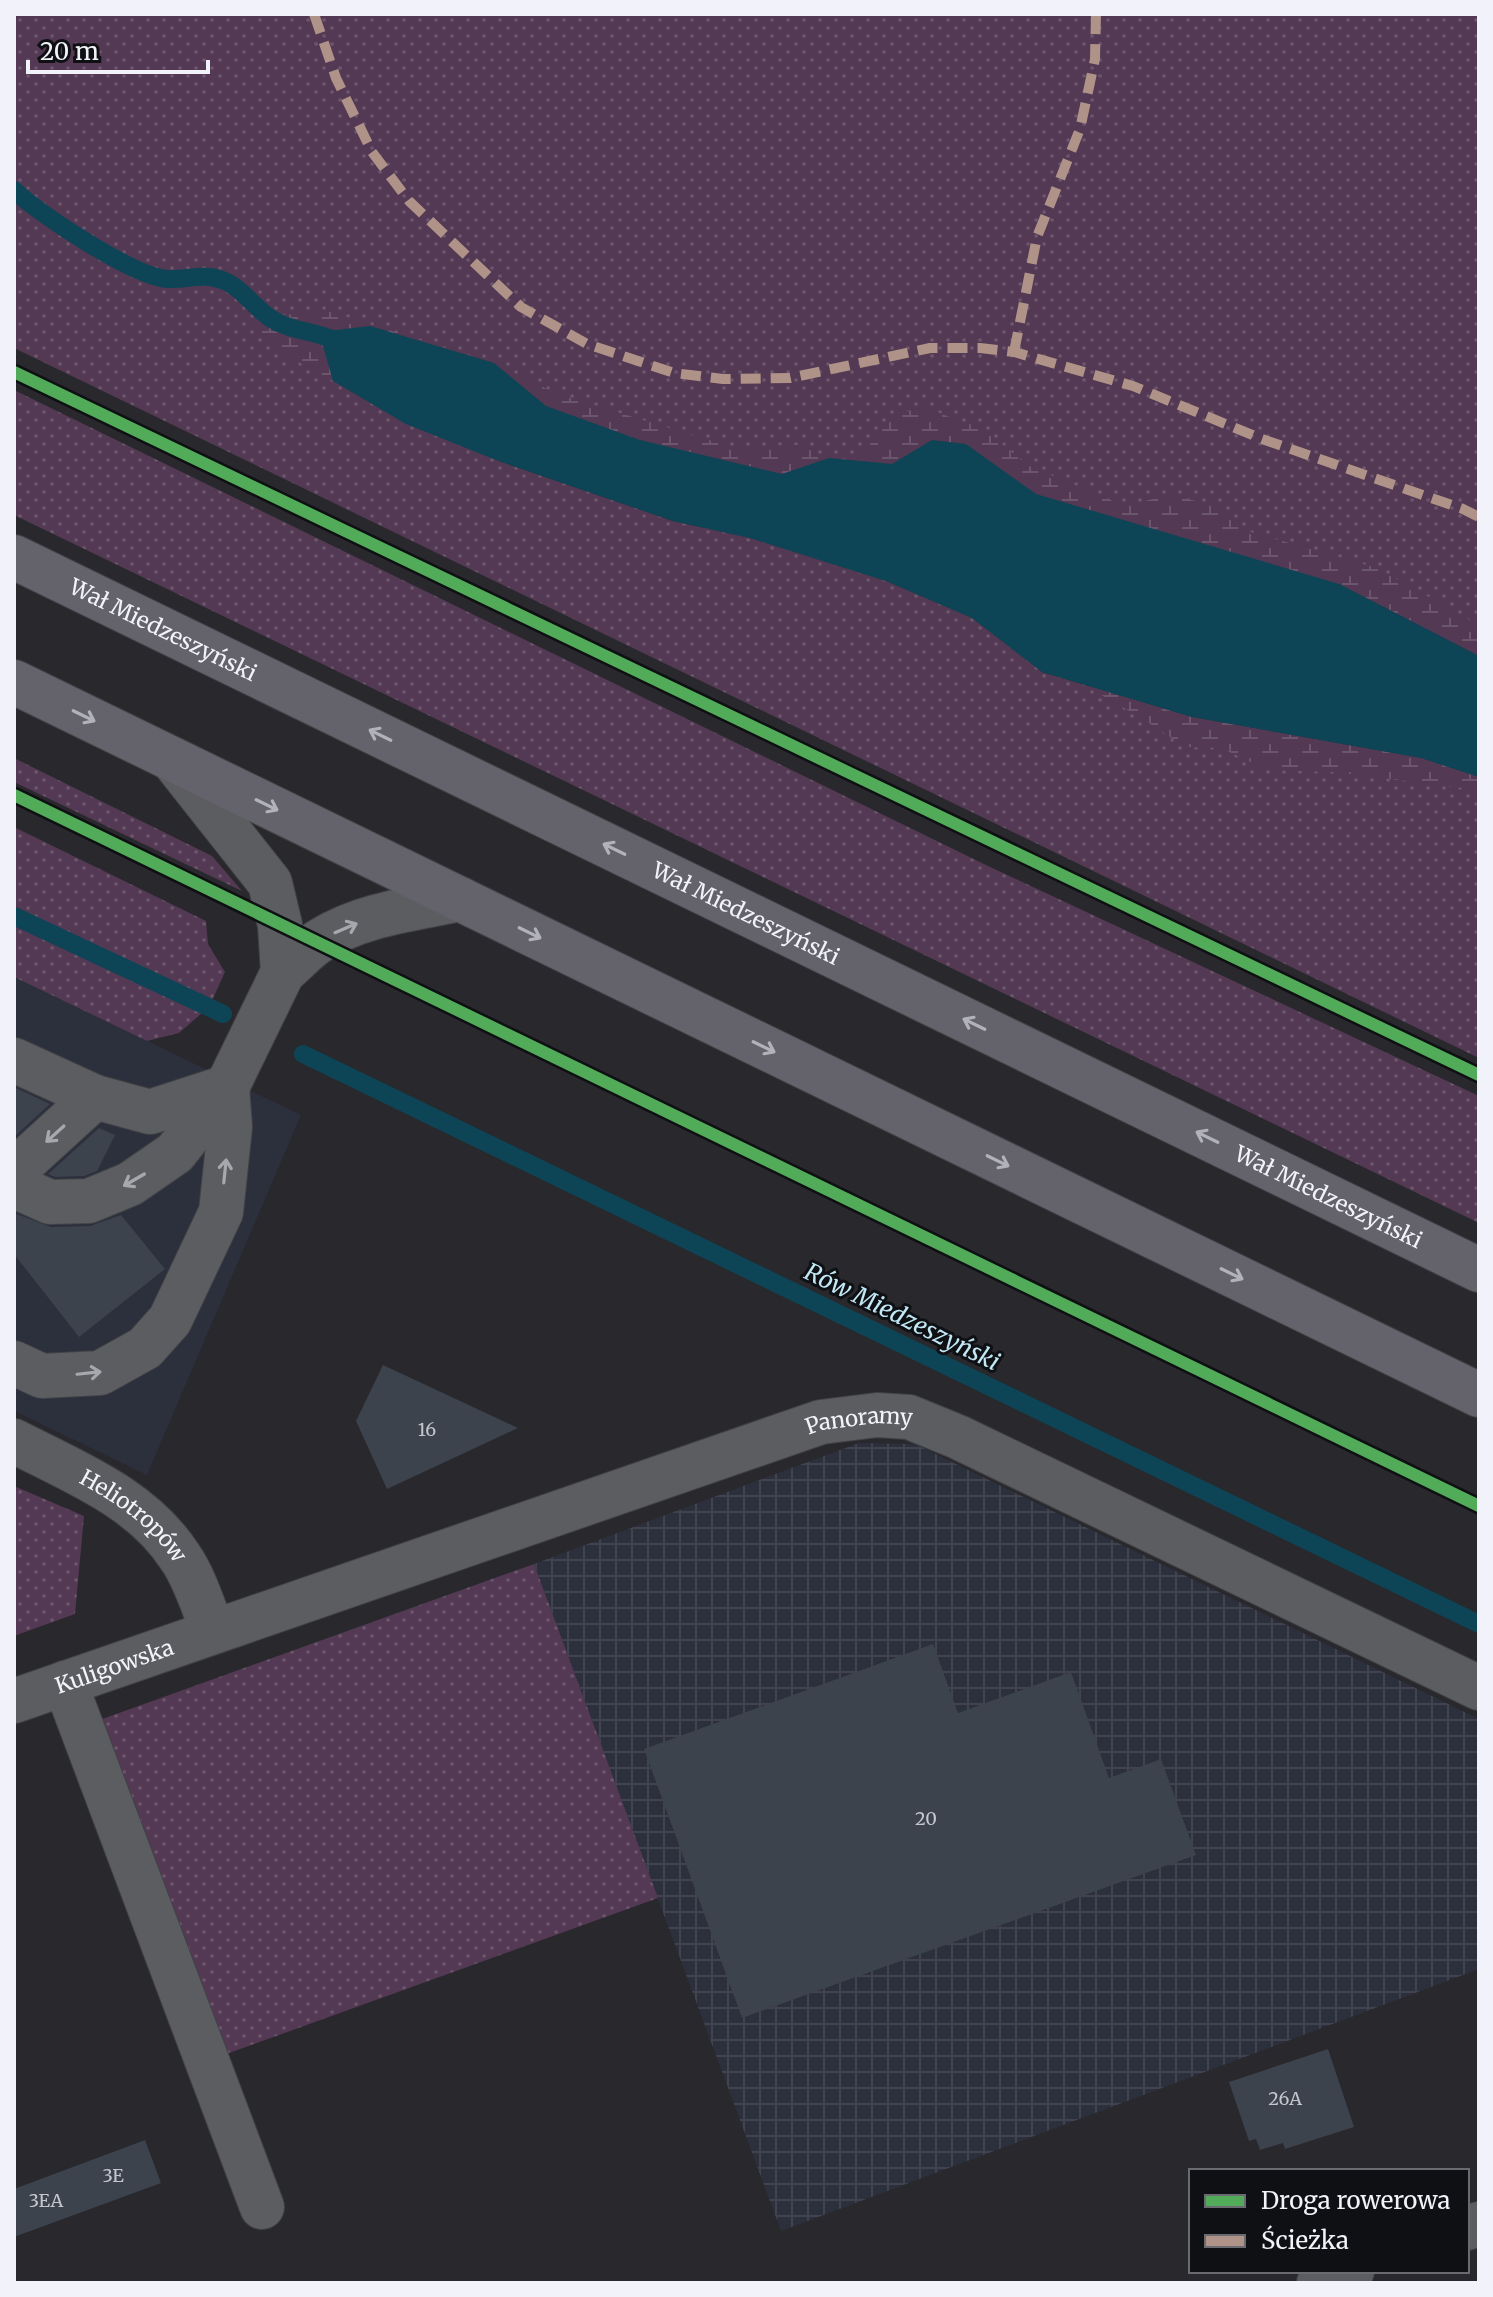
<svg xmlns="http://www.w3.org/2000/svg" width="1493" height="2297" font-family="Merriweather,serif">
<defs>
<pattern id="industrial-grid" width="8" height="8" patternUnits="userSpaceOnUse" patternTransform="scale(2)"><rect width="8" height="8" fill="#2c2f3c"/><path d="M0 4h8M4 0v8" fill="none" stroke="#41434f"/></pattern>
<pattern id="grass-dots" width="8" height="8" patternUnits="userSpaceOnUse" patternTransform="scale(2)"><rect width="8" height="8" fill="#533953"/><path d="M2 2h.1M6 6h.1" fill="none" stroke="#6c566d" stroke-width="1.8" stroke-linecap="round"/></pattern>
<pattern id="wetland-marsh" width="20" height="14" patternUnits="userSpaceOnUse" patternTransform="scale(2)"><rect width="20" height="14" fill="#533953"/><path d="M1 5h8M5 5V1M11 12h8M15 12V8" fill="none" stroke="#6c566d"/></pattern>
</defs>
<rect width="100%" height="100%" fill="#28282d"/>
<path fill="#2c2f3c" d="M14,977l287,138 -154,360 -133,-64z"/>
<path fill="url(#industrial-grid)" d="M859,1443l56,1 564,275v250l-698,262 -247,-667z"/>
<path fill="url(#grass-dots)" d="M14,14h1465v642l-140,-72 -303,-90 -144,-30 -110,10 -236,-68 -52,-43 -124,-37 126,134 177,61 77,17 136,43 86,37 70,54 150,45 229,41 58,19v281l-1465,-710z
M14,390l974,476 491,230v127l-1465,-708z
M14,758l198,98 30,35 -228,-109z
M14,827l192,94 2,23 17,28 -16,35 -30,26 -32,8 -133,-64z
M14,1486l70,30 -9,98 -61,22z
M534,1564l124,334 -437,158 -127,-334z"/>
<path fill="url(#wetland-marsh)" d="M321,309l173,54 63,31 175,53 65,-2 32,13 27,3 40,-48 29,-5 58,21 46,37 96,40 44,-11 45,10 33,26 130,37 102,57v31l-140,-72 -387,-8 90,96 -70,-54 -86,-37 -136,-43 -45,-10 -340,-173 -32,26 -64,-36 -15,-22 15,-5z
M1082,684l110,33 229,41 58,19v17l-9,-5 -135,-17 -67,-2 -47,-22 -36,-1 -45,-30z"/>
<path fill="#0e4556" d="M370,326l124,37 52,43 94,34 142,34 47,-16 63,6 40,-24 34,4 70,50 303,90 140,72v121l-58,-19 -229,-41 -150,-45 -70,-54 -86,-37 -136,-43 -77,-17 -177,-61 -90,-36 -73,-43 -14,-49z"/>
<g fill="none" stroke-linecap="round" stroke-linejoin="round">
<path stroke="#0e4556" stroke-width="18" d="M14,190c26,25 119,86 153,89 18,1 37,-6 55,1 18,6 32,27 48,38 21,14 45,12 69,24
M14,916l209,98
M303,1054l1176,570"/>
</g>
<path fill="#3c434d" d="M14,1087l36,17 -36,33z
M99,1128l16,7 -18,36 -13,5 -29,1 -7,-3z
M14,1213l37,14 39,-1 31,-11 44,54 -86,68 -65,-83z
M383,1365l135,63 -131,61 -31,-68z
M933,1644l25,69 113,-41 38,106 52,-19 35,96 -454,163 -98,-269z
M1328,2049l26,78 -69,22 -2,-6 -23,7 -4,-11 -7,2 -20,-59z
M145,2140l16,43 -147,54v-48z"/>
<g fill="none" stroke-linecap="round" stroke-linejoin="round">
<g stroke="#424347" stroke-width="46">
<g id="minor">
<path d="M283,972c13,-10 24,-24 38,-32 42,-26 92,-31 139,-41"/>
<path d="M14,1060l81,37 55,15 77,-25"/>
<path d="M14,1171l81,-74"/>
<path d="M14,1186l36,16 39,-1 41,-17 45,-31 52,-66 56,-115 -3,-47 -10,-42 -98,-124"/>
<path d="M14,1363l28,13 58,-3 45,-25 25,-28 51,-108 9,-85 -3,-40"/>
<path id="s1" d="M14,1441c60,31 128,57 166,116 15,21 23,50 33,74"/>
<path d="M65,1683l197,524"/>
<path id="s2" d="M14,1701l807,-279 56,-7 32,2 49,20 521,251"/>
<path d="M1467,2228l12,-4"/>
<path d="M1319,2283l33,-12"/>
</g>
</g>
<g stroke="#424347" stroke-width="46">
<g id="major">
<path id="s3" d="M14,557l1465,713"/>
<path d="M14,682l1465,713"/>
</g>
</g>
<use href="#minor" stroke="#5c5d60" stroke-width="44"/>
<use href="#major" stroke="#64636c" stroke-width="44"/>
<path stroke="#af9288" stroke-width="10" stroke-dasharray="20 10" stroke-linecap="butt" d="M314,14l22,64 36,74 37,49 112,106 66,37 87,29 49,6 67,-1 140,-30h50l34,4 119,34 129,53 201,70 16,8
M1014,352l23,-115 43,-108 15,-70 1,-45"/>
<g stroke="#0f1014" stroke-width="17">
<path id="cycleway" d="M14,372l1465,703
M14,795l1465,711"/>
</g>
<use href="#cycleway" stroke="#51ab58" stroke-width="12"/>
</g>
<defs><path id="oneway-shaft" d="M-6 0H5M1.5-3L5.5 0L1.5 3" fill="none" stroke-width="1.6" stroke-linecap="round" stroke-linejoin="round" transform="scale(2)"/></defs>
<g stroke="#b2b2ba">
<use href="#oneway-shaft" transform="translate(84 716) rotate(26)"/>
<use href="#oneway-shaft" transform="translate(380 735) rotate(-154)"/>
<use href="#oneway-shaft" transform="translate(267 805) rotate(26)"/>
<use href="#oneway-shaft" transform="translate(614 849) rotate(-154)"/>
<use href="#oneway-shaft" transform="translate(530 933) rotate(26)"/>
<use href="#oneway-shaft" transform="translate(974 1024) rotate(-154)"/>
<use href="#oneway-shaft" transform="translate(764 1047) rotate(26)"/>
<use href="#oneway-shaft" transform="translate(1207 1137) rotate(-154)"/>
<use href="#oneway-shaft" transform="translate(998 1161) rotate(26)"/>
<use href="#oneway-shaft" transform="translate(1232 1274) rotate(26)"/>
</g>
<g stroke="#a7a8ad">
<use href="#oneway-shaft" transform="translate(346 928) rotate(-23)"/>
<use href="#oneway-shaft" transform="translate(55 1134) rotate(138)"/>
<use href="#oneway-shaft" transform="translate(225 1171) rotate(-84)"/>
<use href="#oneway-shaft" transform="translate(134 1180) rotate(150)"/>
<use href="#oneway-shaft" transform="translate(89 1373) rotate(-6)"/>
</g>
<g text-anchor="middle" stroke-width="6" stroke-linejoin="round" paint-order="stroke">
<g font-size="18" fill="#c4c7cf">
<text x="427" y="1436">16</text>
<text x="926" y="1825">20</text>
<text x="1285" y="2105">26A</text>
<text x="113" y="2182">3E</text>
<text x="46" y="2207">3EA</text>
</g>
<g font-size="22" fill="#f2f3fa" stroke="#0f1014">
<text dy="8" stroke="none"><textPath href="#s3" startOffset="166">Wał Miedzeszyński</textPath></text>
<text dy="8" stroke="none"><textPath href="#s3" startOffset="814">Wał Miedzeszyński</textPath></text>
<text dy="8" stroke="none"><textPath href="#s3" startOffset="1462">Wał Miedzeszyński</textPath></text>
<text dy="8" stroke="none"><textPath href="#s2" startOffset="892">Panoramy</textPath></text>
<text dy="8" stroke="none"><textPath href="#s1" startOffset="142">Heliotropów</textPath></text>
<text dy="8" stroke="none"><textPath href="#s2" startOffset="106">Kuligowska</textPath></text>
</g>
<g font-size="24" font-style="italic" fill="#c2e8f6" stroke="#0f1014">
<text transform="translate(902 1317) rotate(26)" y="8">Rów Miedzeszyński</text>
</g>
</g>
<rect width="1493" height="2297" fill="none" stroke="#f2f3fa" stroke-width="32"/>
<rect x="1189" y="2169" width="280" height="104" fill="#0f1014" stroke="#6a6b70" stroke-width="2"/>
<rect x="1205" y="2195" width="40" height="12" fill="#51ab58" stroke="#6a6b70" stroke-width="2"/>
<text x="1261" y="2209" font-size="24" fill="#f2f3fa">Droga rowerowa</text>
<rect x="1205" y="2235" width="40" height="12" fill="#af9288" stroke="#6a6b70" stroke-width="2"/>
<text x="1261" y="2249" font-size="24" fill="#f2f3fa">Ścieżka</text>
<path d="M28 60v12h180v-12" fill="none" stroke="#f2f3fa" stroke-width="4"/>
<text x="40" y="60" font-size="24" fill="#f2f3fa" stroke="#0f1014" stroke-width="6" paint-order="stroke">20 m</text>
</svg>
